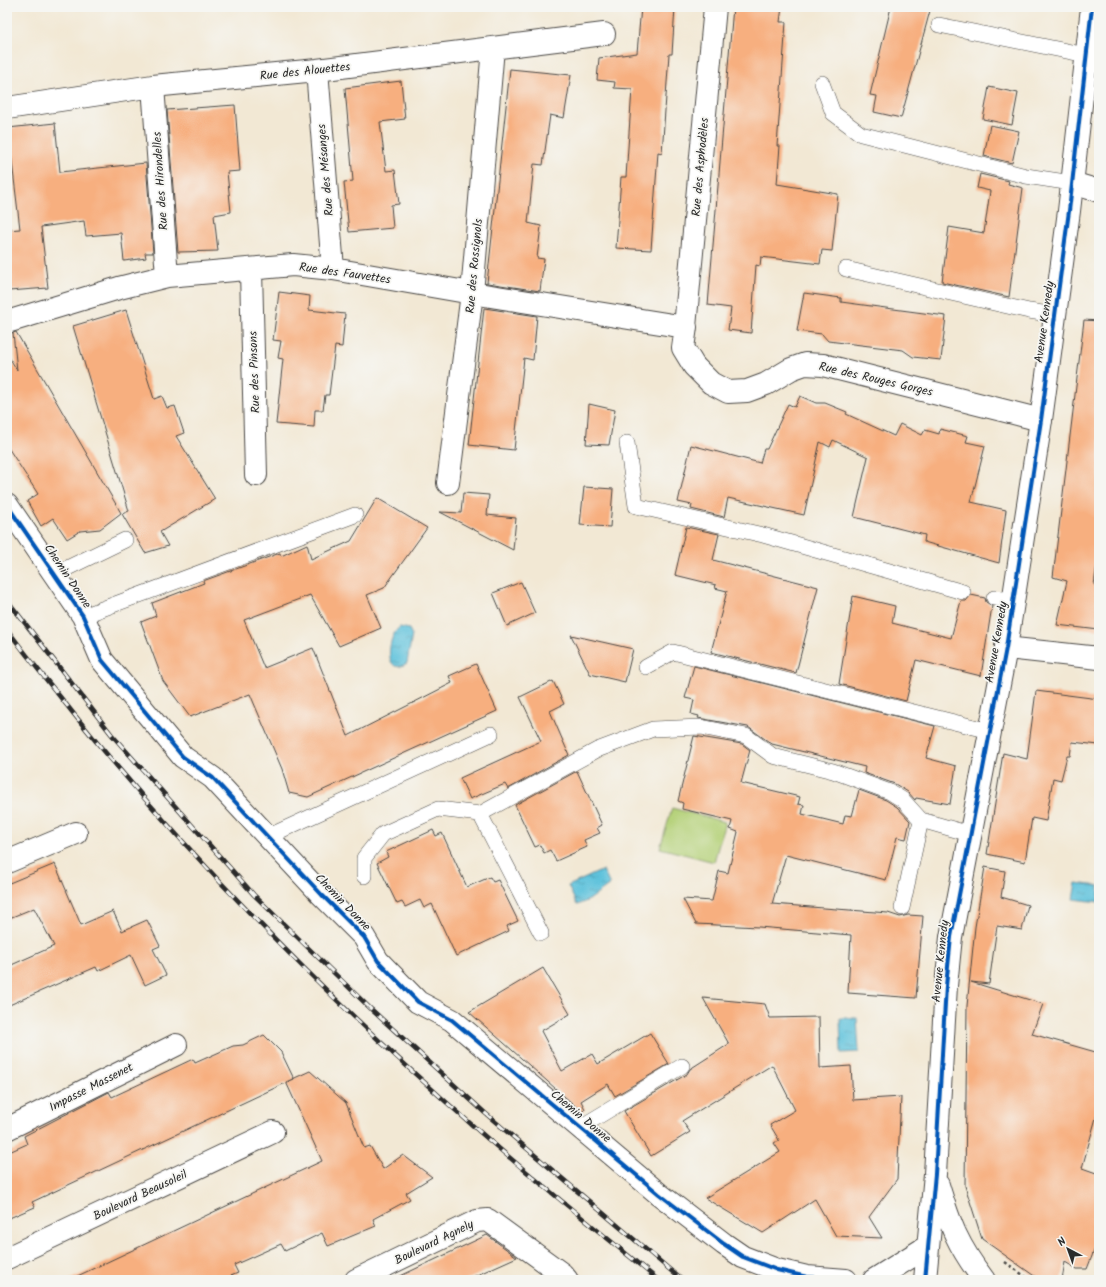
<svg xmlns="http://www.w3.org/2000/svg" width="1106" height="1287" font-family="Kalam,sans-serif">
<defs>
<pattern id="water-ripples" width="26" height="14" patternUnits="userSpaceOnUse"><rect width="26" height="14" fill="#5ec2dc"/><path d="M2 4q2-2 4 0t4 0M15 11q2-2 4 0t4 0" fill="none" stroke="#4e9eb3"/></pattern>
</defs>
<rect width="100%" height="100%" fill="#f6f6f2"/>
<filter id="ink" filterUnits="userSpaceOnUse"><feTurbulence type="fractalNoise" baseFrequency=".025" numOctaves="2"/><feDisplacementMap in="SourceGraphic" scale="8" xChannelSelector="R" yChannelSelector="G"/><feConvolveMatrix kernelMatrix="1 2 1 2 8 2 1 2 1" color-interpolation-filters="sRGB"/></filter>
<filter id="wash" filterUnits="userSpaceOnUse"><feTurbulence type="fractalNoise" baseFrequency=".012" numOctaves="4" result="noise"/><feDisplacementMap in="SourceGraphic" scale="16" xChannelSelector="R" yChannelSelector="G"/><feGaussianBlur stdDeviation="0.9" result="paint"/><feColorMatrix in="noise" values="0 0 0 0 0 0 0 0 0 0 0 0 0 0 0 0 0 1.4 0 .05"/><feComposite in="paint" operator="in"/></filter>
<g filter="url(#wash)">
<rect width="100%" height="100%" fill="#f2e8d4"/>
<path fill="#b3d076" stroke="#6f7e50" d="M672,808l53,14 -11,40 -54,-14z"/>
<path fill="url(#water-ripples)" stroke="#447684" d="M400,627l9,2 3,6 -5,28c-23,16 -21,-27 -7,-36z
M603,870l7,15 -21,15 -12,5 -9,-19z
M1076,883l23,3v16l-26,-3z
M840,1018h17l2,34 -18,1z"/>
<g id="blocks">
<path fill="#f7af7f" d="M641,7h34l-3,47h-3l-7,99 -4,-1 -7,98 -35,-2 5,-71h5l6,-88 -18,-1 1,-6 -18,-2 2,-22 38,-5z
M733,7h49l-2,15h6l-9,124h3l-3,38 61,10 -6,57 -10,-1 -2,14 -59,-7 -1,9 -4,-1 -5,68 -23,-3 3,-22 -23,-3z
M891,7h40l-30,111 -27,-6 3,-16 -7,-1z
M510,69l61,6 -7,43 -14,-3 -7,50 -9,-1 -6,59 13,3 -4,32 7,1 -4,32 -53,-8z
M401,81l4,38 -25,3 6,49 9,-1 4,34 -8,1 2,23 -44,4 -5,-50 9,-1 -8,-93z
M989,87l29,6 -6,32 -29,-6z
M235,105l5,66 -13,1 4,40 -17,3 4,36 -40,1 -11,-142z
M55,123l5,49 86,-9 7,90h-8l1,5 -22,3 -3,-28 -35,3 -2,-15 -43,6 7,61 -39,3 -2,-23v-38l13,-1 -12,-101z
M990,125l29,6 -7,32 -28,-7z
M980,174l29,7 -1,3 15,4 -14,109 -67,-15 7,-55 35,6 6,-42 -13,-3z
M279,292l31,4 -1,14 36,4 -3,33 -7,-1 -6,49h-4l-2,15h-8l-1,17 -38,-3 7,-65 -5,-1 3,-17 -8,-1z
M804,293l37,5v4l105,14 -5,44 -28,-3 -10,-7 -75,-9 -6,-7 -25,-3z
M484,308l53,8 -4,44 -9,-2 -10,92 -45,-5z
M126,310l28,89 8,-3 5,12 8,-2 9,27 -8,3 39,63 -55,33 8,14 -23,7 -23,-39 7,-3 -56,-185z
M1084,320l15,1v228l-5,36 5,1v44l-42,-5 10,-44 -14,-4z
M16,332l105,181 -21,16 -20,2 -13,8 -14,-21 -12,8 -14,-25 11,-7 -31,-48v-92l10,16 -4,-37z
M800,396l16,7h9l22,9 -1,2 48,22 6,-12 22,11 3,-5 14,4 1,-5 28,7 -2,6 19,4 -14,56 35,8 -7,53 -75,-21 1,-7 -71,-18 14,-60 -35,-17 -3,7 -10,-5 -16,73 -76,-17 -4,19 -33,-8 1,-4 -14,-3 13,-57 69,18 4,-14h3l21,-45 7,3z
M589,404l26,6 -6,35 -23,-1z
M584,487l29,2 -3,38 -30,-2z
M463,493l26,2 -2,20 29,3 -3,32 -73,-38 21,1z
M377,498l50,30 -43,60 -17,7 14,33 -42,18 -29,-51 -66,25 20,48 49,-20 35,88 104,-53 -3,-7 27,-12 21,47 -189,86 -19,-4 -7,-24 -32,-75 -60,23 -27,-36 -22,-59 15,-6 -4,-13 52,-20 -1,-2 77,-28 1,3 26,-12 4,15 40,-18z
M686,527l33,7 -6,26 105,27 -22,86 -85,-21 16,-61 -12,-3 1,-3 -41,-10z
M521,582l14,31 -28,13 -14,-33z
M971,595l14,3 1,4 6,4 -11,70 -65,-16 -10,41 -67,-17 14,-88 42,10 -3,17 59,15 10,-37h5z
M571,635l62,14 -8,33 -35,-8z
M694,666l241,60 -9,32 30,8 -6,38 -34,-6 -1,2 -7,-8 -13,-8 -31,-11 1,-6 -93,-23 -24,-17 -50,-9 1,-2 -8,-2 3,-14 -9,-2z
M553,681l11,23 -14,7 19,44 -61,34 -3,-5 -35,15 -10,-21 81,-37 -21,-44z
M1036,691l63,8v46l-27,-3 -2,14h-3l-6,24 -8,-2 -7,43 -14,-3 -7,44 -38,-8 16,-101 24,6z
M694,736l48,8 8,6 -9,33 59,14 -2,7 6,1 -2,9 41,10 2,-9 7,1 7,-26 27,10 11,7 13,14 -4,18 -9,-2 -11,43 -100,-25 -14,49 116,9 12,4 8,-2 15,1 -7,82 -68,-5 3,-58 -92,-8 -63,-3 -13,-25 29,2 7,-30 9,2 10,-41 -8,-3 2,-8 -50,-12 1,-6 -5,-2z
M577,771l25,54 -5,3 3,5 -16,7 3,7 -31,14 -6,-11 -6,3 -4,-8 -5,2 -20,-42z
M433,830l3,6 6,-3 25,54 23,-10 3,5 5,-2 20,41 -11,5 2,5 -53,25 -24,-52 -8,4 -4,-8 -15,7 -3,-5 -5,2 -20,-41 11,-6 -2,-5z
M55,864l26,61 32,-14 9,20 25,-11 13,26 -7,3 13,26 -21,10 -14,-30 -33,16 -2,-4 -89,39v-39l47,-21 -20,-38 -27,11v-35z
M985,867l20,4 -4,26 27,8 -6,25 -25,-4 -8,58 -18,-2 72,22 -11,30 67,19v54l-17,61 17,6v64l-12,31h-10l-12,-7 -3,18h-22l-58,-41 -17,-53 2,-180 8,-79z
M543,968l27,46 -29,17 21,40 30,-17 6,10 52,-31 19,31 -54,32 -7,-12 -27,17 4,8 -3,3 -113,-100z
M703,998l62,6 5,14 49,-1 1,51 31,-2 2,34 48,-3 -4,82 -28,38 13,21 -46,-2 -21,-37 -52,34 -58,-35 75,-46 -6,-9 5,-3 -9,-15 25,-15 -23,-45 -90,56 8,11 -39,24 -27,-45 63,-37 3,-5 39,-25z
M264,1035l17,17 13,27 -262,123 3,5 -28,12v-66l20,-9 -3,-8 85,-44 3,5 81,-38 2,4 38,-17 10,-1z
M310,1071l36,32 18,45 6,-2 13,23 20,-14 29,22 -26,16 4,6 -37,20 3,7 -48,20 -6,-13 -37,18 -4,-7 -47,21 4,8 -17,7h-152l253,-119 -36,-79z
M487,1235l30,22 -51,23h-74z"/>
</g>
</g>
<g filter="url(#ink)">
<use href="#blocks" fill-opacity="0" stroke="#494744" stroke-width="1"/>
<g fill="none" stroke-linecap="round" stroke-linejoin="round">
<g stroke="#494744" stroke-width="16">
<path id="service" d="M939,25l147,30 13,11
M822,83l11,30 28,21 165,42 46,7
M846,269l183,42 26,4
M627,443l9,63 127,29 200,57
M55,574l70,-34
M994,598l20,2
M83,616l272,-101
M646,667l27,-15 317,79
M480,814l117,-64 56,-21 48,-2 45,9 27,20 60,15 57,21 13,8 18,20 49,14
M269,836l222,-102
M364,876v-18l19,-24 55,-25 42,5 61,119
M902,908l19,-88
M579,1128l103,-62"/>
</g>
<g stroke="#494744" stroke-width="24">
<path id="minor" d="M317,70l16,199
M153,86l14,190
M7,108l146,-22 164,-16 287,-36
M1072,183l27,8
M251,270l5,205
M7,322l112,-34 48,-12 126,-11 40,4 139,24 213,34 30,-320
M686,327l-3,21 11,18 17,17 17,9 19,-1 19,-7 25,-15 14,-5 18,1 218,55
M448,483l24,-190 21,-245
M1006,648l93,10
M7,862l69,-29
M7,1129l169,-84
M7,1258l266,-126
M356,1280l121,-59 11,-1 74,54 5,6"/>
</g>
<g stroke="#494744" stroke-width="24">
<path id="tertiary" d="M7,505l76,111 19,44 81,97 30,21 109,117 42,42 14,24 40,41 34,18 207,174 65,50 19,13 34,13 30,7 39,3
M938,1185c12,40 20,61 46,95
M874,1280l54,-34
M925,1280l10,-106 11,-188 5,-49 55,-289 35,-228 28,-209 23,-204"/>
</g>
<path stroke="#494744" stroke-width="2.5" stroke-dasharray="3 3" stroke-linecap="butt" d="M1005,1262l25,18"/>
<use href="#service" stroke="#fff" stroke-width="15"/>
<use href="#minor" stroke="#fff" stroke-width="22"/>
<use href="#tertiary" stroke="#fff" stroke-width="22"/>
<g stroke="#2b2b2b" stroke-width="4.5">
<path id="rail" d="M7,600l105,135 142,160 118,115 113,103 197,167
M7,629c21,29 44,56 66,84 122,152 260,290 407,419 58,51 119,99 178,148"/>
</g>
<use href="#rail" stroke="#f6f6f2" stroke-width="3" stroke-dasharray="9" stroke-linecap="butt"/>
<g stroke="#f6f6f2" stroke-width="6">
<path id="cycleway" d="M7,505l76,111 19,44 81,97 30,21 109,117 42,42 14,24 40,41 34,18 207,174 65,50 19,13 34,13 30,7 39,3
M925,1280l10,-106 11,-188 5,-49 55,-289 35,-228 28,-209 23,-204"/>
</g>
<use href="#cycleway" stroke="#0057b8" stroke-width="4"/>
</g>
</g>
<g text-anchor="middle" stroke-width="3.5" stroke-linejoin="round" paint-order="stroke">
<g font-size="12" fill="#2b2b2b" stroke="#f6f6f2">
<text transform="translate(305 71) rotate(-6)" y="4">Rue des Alouettes</text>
<text transform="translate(700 167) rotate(-85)" y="4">Rue des Asphodèles</text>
<text transform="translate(325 170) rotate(-95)" y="4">Rue des Mésanges</text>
<text transform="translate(160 181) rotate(-94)" y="4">Rue des Hirondelles</text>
<text transform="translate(474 266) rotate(-85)" y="4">Rue des Rossignols</text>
<text transform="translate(345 273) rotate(8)" y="4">Rue des Fauvettes</text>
<text transform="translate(1044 322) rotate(-82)" y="4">Avenue Kennedy</text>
<text transform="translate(254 372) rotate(-92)" y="4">Rue des Pinsons</text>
<text transform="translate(876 379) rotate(13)" y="4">Rue des Rouges Gorges</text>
<text transform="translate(68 576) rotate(56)" y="4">Chemin Donne</text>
<text transform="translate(996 642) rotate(-80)" y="4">Avenue Kennedy</text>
<text transform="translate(343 902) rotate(46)" y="4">Chemin Donne</text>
<text transform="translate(940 961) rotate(-84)" y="4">Avenue Kennedy</text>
<text transform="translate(91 1087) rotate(-27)" y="4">Impasse Massenet</text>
<text transform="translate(581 1116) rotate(40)" y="4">Chemin Donne</text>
<text transform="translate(140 1195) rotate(-25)" y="4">Boulevard Beausoleil</text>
<text transform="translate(434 1242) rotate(-26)" y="4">Boulevard Agnely</text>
</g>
</g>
<rect width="1106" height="1287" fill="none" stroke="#f6f6f2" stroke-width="24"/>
<g transform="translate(1068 1249) rotate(319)" stroke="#f6f6f2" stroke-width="3" paint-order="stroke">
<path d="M0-3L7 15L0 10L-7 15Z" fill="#2b2b2b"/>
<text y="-6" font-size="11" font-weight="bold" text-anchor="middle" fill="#2b2b2b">N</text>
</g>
</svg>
